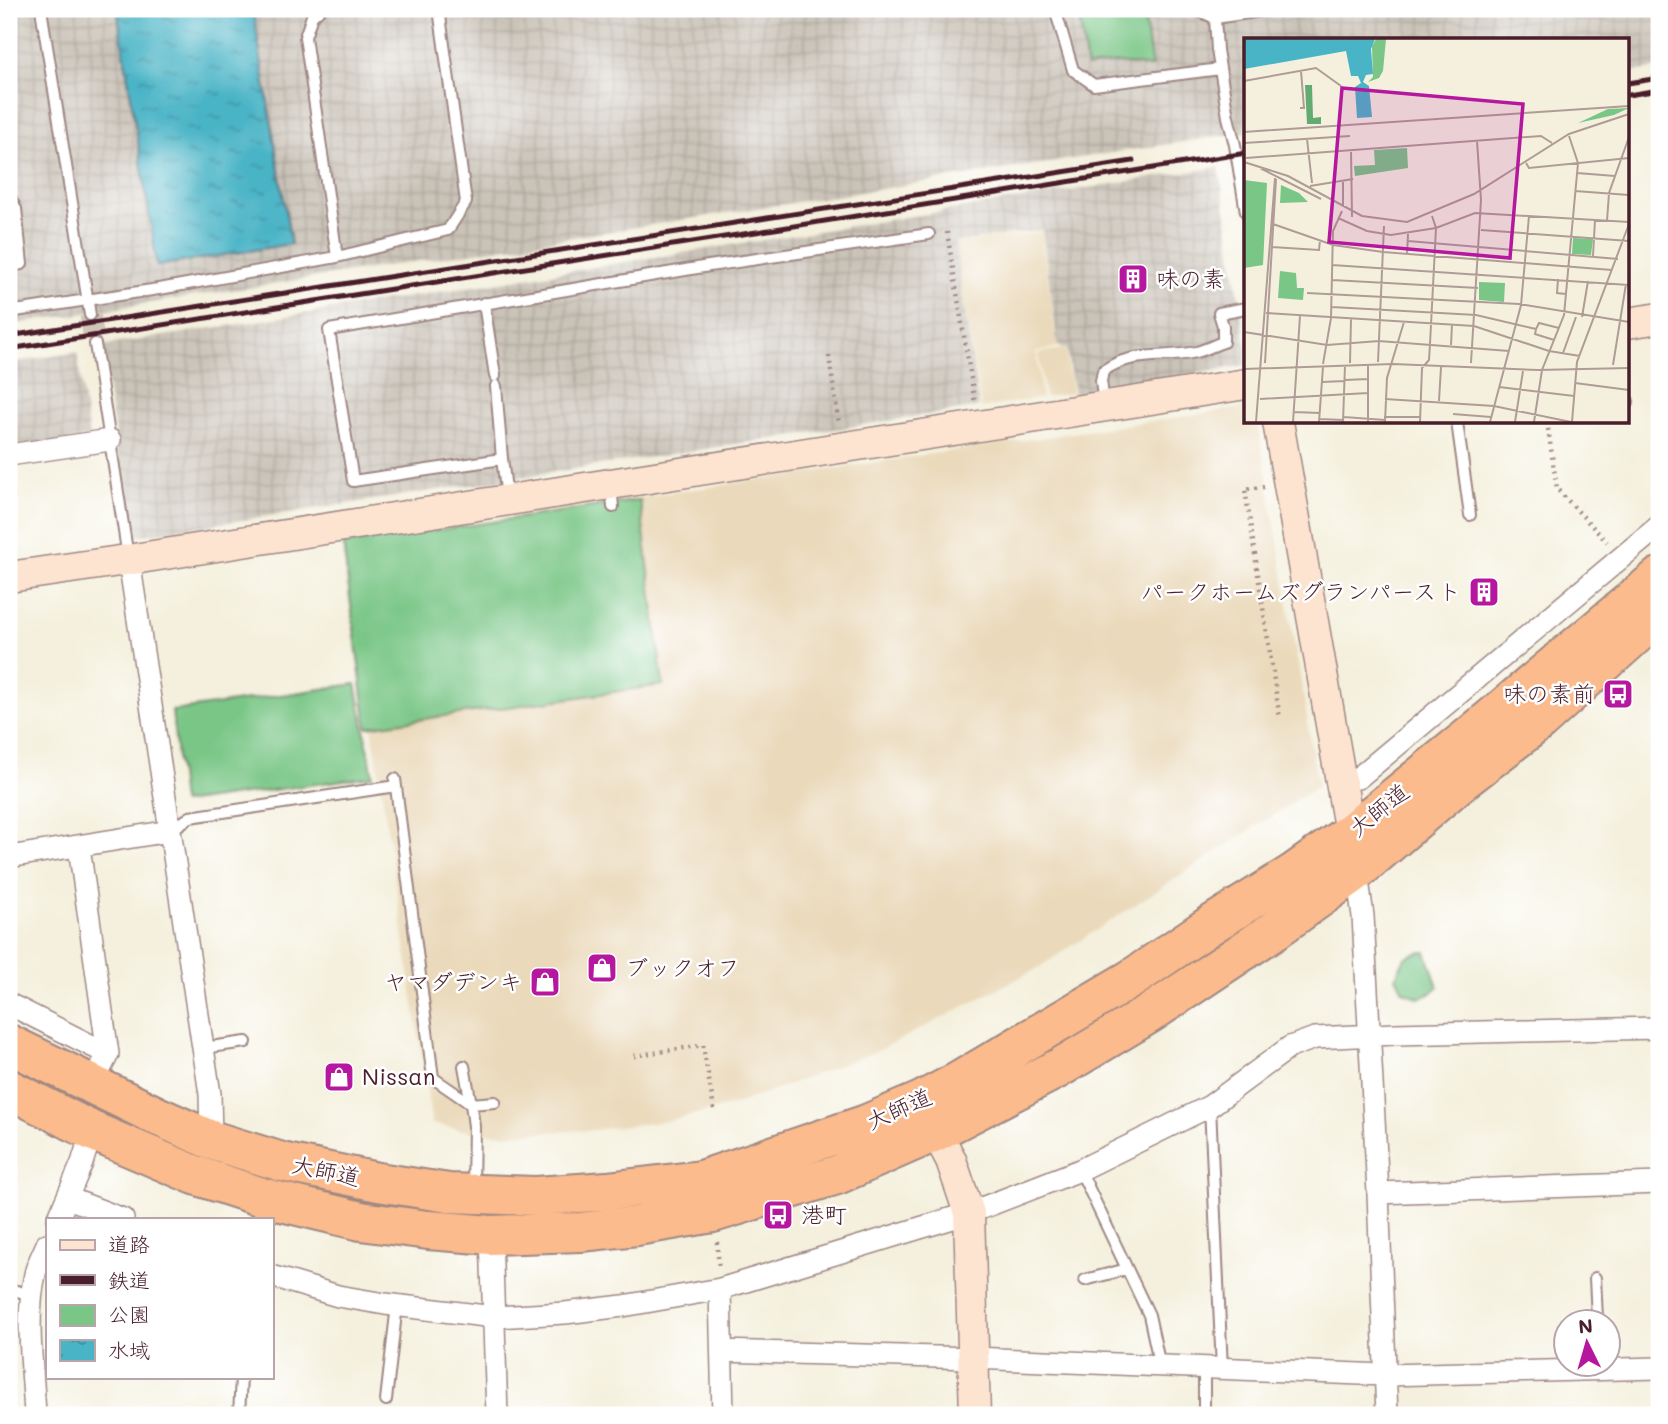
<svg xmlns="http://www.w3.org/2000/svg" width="1668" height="1424" font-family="Mali,'Klee One',sans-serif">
<defs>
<pattern id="industrial-grid" width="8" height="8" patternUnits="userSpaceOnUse" patternTransform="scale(1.75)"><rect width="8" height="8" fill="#cac3b8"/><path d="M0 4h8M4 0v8" fill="none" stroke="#afa79e"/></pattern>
<pattern id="water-ripples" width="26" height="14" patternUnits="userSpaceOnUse" patternTransform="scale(1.75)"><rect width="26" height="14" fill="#49b4c6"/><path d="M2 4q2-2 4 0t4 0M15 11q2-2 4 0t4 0" fill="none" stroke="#3f92a1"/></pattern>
</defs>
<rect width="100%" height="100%" fill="#fff"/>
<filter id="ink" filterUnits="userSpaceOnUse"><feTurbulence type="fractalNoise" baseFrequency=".0143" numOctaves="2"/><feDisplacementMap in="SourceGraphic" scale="14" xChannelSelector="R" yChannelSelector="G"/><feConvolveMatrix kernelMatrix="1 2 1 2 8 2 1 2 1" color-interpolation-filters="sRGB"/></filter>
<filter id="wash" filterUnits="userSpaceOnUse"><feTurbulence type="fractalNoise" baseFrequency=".00686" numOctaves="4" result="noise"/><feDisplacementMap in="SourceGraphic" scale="28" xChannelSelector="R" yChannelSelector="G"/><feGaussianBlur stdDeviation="1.57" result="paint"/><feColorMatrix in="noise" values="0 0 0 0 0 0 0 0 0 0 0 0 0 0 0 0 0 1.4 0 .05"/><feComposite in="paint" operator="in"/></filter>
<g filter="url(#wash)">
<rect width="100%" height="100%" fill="#f4f0dd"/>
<path fill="#ead9ba" d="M1041,232l16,115 -21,5 6,46 -61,10 -26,-164z
M1065,349l7,44 -27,4 -7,-44z
M1246,407v15h12l60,364 -282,183 -156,81 -146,55 -67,16 -74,9 -89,4 -30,-2 -42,-8 -88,-581 198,-31z"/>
<path fill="url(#industrial-grid)" d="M44,9h1615v59l-31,5v-33h-382v92l-1237,193v-312z
M1219,167l27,178v20l-172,29 -8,-46 -8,-1 -16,-117 -87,13 24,164 -848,130 -30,-191z
M77,352l12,85 -80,13v-87z"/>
<path fill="#79c686" stroke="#627258" stroke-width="2" d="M1078,9h65l9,58 -35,-4 -30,4z
M640,500l23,185 -296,42 -24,-183z
M356,684l17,92 -191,27 -10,-92z
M1426,952l12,35 -8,7 -12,4 -15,-7 -7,-14c8,-19 9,-24 30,-25z"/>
<path fill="url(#water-ripples)" stroke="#4a6a78" stroke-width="2" d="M117,9h136l38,235 -134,22 -5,-35z"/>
</g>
<g filter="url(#ink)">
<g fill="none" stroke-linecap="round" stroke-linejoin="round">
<path stroke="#d2c6b9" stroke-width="21" stroke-dasharray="21 10" stroke-linecap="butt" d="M90,315l5,29"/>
<g stroke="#9f8884" stroke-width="14">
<path id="lane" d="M41,9l49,306
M1055,9l18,61 21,15 126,-16
M1195,9l20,9 60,-9
M1221,9l-6,9 2,32 11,67 7,28 11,67
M9,195l7,14 6,55 -13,2
M337,257l111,-27 18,-28 -27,-193
M484,303l11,73
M9,312l156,-24 172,-31 -32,-220 7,-21 8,-7
M95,344l33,213
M496,386l6,73
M1628,401v2
M1104,404l-3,-23 2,-10c30,-21 60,-12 93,-19 9,-2 18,-7 27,-10v-16l-4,-13 27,-5
M1457,422l13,93
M611,486l2,21
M507,497l-5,-38 -149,22 -24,-151 380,-64 220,-32
M395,779l38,299 38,26 3,22 -1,62
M170,831l20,-14 206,-31
M203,1048l43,-6
M464,1066l7,38 24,-2
M1210,1106l12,263
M1080,1170l69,145 11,51
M1595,1278l2,40
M1085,1280l42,-11
M9,1289l23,6
M386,1400l11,-95
M239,1415l2,-38
M1204,1415v-47"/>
</g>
<g stroke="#9f8884" stroke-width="24">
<path id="street" d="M9,455l101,-15
M129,560l81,534 1,46 -2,4
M1358,778l301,-252
M79,847l29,207 -16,31
M9,857l161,-26
M1356,866l7,50 15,277 9,222
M9,1004l93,47
M1378,1193l281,-10
M68,1198l55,21
M58,1219l24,-56 10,-32
M491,1235l6,180
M271,1276l67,20 47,8 109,13 71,-4 58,-7 97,-17 249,-76 111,-43 130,-64 80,-59 25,-9 80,-4 264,-6
M720,1289l3,126
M722,1351l252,7 411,17 274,-7
M35,1415c-2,-45 -10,-96 0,-141 2,-10 8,-20 12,-30"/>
</g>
<g stroke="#9f8884" stroke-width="33">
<path id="secondary" d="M1628,323l31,-5
M1278,422l72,411
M9,577l131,-19 1106,-174
M927,1114l24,46 18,53 6,202"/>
</g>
<g stroke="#9f8884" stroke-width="42">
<path id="highway" d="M9,1044l148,72 54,24 71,22 96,20 71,11 87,3 71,-5 94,-11 163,-55 57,-24 38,-20 172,-102 75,-51 89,-56 55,-39 121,-98 188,-158
M9,1089l83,42 103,44 70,23 96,23 67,9 63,5 90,-3 56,-6 76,-13 124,-38 98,-43 124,-64 90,-54 126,-84 82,-59 100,-86 83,-64 119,-107"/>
</g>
<path stroke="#9f8884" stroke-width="4.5" stroke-dasharray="2 5" stroke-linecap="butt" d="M947,232l28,171
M829,356l10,68
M1547,422l10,67 50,53
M1264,487l-19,2 35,230
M634,1056l69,-11 11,64
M717,1242l2,26"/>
<use href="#lane" stroke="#fff" stroke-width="10"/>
<use href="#street" stroke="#fff" stroke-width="21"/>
<use href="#secondary" stroke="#fde4d1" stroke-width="30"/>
<use href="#highway" stroke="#fbbb8c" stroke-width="38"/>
<path stroke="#4a1f2b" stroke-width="5" d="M1628,83l31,-5
M1628,95l31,-5
M9,336l1124,-175
M9,349l785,-123 452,-73"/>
</g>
</g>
<defs>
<g id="building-square" transform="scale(1.575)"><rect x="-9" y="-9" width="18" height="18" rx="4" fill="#b5179e" stroke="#fff"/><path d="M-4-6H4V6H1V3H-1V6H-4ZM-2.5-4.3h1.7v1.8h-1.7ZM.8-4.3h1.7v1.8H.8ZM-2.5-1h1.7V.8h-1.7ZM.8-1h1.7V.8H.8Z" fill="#fff"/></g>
<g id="bus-square" transform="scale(1.575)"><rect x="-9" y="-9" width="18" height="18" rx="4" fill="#b5179e" stroke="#fff"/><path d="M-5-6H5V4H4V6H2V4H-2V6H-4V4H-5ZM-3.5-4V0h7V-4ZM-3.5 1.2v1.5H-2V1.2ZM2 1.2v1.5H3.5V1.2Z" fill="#fff"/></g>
<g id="shop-square" transform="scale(1.575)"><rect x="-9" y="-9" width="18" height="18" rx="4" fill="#b5179e" stroke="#fff"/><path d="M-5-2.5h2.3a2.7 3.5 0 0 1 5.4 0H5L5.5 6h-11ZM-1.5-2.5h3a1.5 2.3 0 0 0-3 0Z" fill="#fff"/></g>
</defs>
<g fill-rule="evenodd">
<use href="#building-square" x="1133" y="279"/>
<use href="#building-square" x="1484" y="592"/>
<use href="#bus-square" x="1618" y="694"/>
<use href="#shop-square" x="602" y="968"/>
<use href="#shop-square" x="545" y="982"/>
<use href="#shop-square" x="339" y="1077"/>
<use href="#bus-square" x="778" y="1215"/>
</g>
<g text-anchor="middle" stroke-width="5" stroke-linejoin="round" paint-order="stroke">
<g font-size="23" fill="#4a1f2b" stroke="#fff" text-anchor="start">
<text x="1156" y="287">味の素</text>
<text x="1461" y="600" text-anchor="end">パークホームズグランパースト</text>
<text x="1595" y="702" text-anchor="end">味の素前</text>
<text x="625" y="976">ブックオフ</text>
<text x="522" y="990" text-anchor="end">ヤマダデンキ</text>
<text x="362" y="1085">Nissan</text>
<text x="801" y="1223">港町</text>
</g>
<g font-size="23" fill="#4a1f2b" stroke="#fff">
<text transform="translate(1379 810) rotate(-39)" y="8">大師道</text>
<text transform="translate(899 1109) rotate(-24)" y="8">大師道</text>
<text transform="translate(326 1171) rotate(12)" y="8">大師道</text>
</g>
</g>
<g transform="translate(1244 38)">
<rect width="385" height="385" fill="#f4f0dd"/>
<path d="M132,1h10l-3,32 -4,7 -11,4 5,-5 -1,-31zM385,70l-15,7 -36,8 30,-14zM163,110l1,20 -53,8 -1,-10 21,-1 -1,-15zM0,142l23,3 -4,82 -19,3zM329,200l20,1 -2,16 -19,-1zM36,233l16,2 1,15h7l-1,12 -25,-2zM235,244l26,1 -1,19 -25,-2z" fill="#79c686"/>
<path d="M61,47h7l1,33 8,-1v7h-14z" fill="#62ab73"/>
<path d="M37,147l18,8 9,9 -28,1z" fill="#79c686"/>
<path d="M0,1h131l-4,10 2,25 -7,1 -3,7 6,4 3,31 -15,1 -2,-31 6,-4 -3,-7h-7l-5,-25 -102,18z" fill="#49b4c6"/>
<path fill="none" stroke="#b09c96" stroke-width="2" d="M0,43l72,-13 25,18M56,70h4l-3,-37M0,94l385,-26M63,101l5,44M0,105l106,-7M107,112l1,67M2,120l295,-22 11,7M0,124l44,14 74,40 45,6 67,-28 95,-60 60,-20M282,125l3,5 100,-10M16,130l61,31M333,135l38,3M66,148l43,-7M331,153l54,4M99,168v-26M94,180l29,13 24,4 45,-7 39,-15 154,9M363,183l2,-28 20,-56M29,186l60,21 50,7 229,18M237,192l148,11M164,203l210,18M28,209l47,3 1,-10M163,217l1,-21M349,218l2,-36M88,227l297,20M314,241l-1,14 9,1M88,242l146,8M63,255l212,11 110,18M88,269l144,8 60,14M22,275l208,13 75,25 31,5M338,279l6,-36M0,294l83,13 52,-4 130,10M310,302l-19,-6 1,-5 3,-6 20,5M207,307l1,-21M319,315l13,-36M134,324l6,-136M21,325l11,-184M106,325l1,-44M227,325l10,-163 -4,-59M79,326l8,-46 2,-87 9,-20M369,327l13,-81M0,331l149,-5 145,6 91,-2M101,342l23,-1M78,344l22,-1M331,345l54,7M255,349l75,9M16,361l108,-6M141,361l109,7 77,16M195,363l2,-34M50,374l26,1M209,376l38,3M100,379l41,3M140,379h36M75,381l25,1M12,384l19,-244M49,384l7,-106M75,384l4,-55M99,384l2,-57M124,384v-57M141,384l2,-44 17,-56M176,384l2,-54 7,-8 1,-16 6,-116 -4,-12M246,384l31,-117 8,-89M271,384l8,-51M290,384l8,-52 22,-55 14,-152 -9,-27M328,384l5,-60 52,-138"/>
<path fill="#b5179e" fill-opacity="0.15" stroke="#b5179e" stroke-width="3.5" d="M98,50l181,16 -13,154 -181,-16z"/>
<rect width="385" height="385" fill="none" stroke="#4a1f2b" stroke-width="3.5"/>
</g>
<rect width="1668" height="1424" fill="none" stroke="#fff" stroke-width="35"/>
<rect x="46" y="1218" width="228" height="161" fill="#ffffff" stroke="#b7a5aa" stroke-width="2"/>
<rect x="60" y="1240" width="35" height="10" fill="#fde4d1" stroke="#b7a5aa" stroke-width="2"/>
<text x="108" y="1252" font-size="21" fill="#4a1f2b">道路</text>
<rect x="60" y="1275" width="35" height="10" fill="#4a1f2b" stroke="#b7a5aa" stroke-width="2"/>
<text x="108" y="1288" font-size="21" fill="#4a1f2b">鉄道</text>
<rect x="60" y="1305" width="35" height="21" fill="#79c686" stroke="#b7a5aa" stroke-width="2"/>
<text x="108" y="1322" font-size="21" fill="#4a1f2b">公園</text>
<rect x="60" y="1340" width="35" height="21" fill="url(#water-ripples)" stroke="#b7a5aa" stroke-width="2"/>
<text x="108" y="1358" font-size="21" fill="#4a1f2b">水域</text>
<g transform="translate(1587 1343) rotate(355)"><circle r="33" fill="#ffffff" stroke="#b7a5aa" stroke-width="2"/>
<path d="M0-5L12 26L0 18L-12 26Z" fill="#b5179e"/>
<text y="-10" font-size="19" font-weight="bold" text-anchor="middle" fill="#4a1f2b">N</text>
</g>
</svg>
